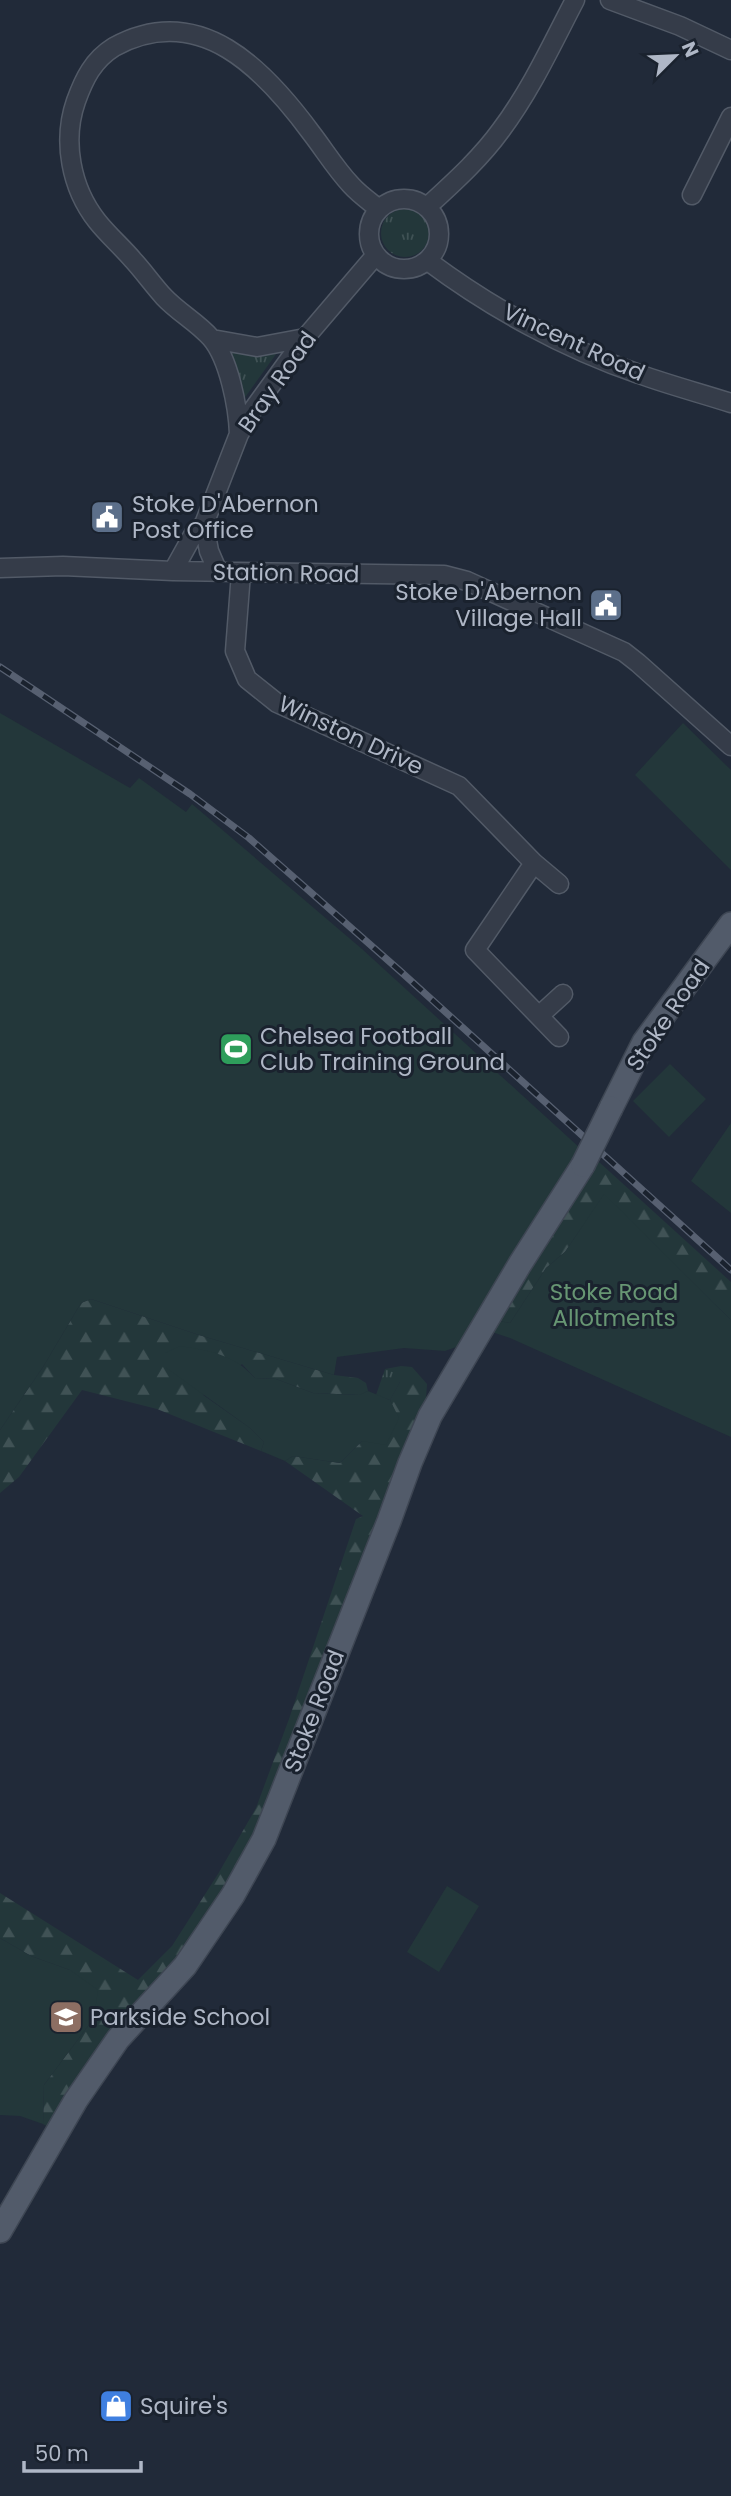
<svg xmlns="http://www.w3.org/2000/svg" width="731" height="2496" font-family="Poppins,sans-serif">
<defs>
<pattern id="grass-tufts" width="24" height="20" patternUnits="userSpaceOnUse" patternTransform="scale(1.75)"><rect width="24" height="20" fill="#23373a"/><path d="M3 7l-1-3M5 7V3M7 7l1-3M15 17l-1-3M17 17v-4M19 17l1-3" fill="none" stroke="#405255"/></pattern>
<pattern id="forest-firs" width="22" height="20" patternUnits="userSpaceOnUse" patternTransform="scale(1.75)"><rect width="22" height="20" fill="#23373a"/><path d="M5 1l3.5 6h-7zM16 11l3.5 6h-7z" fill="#405255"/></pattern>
</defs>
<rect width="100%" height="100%" fill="#212a39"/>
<path fill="url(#grass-tufts)" d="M381 233a24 24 0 1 1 48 0a24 24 0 1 1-48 0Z
M223,349l56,1 -38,53z
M401,1366l11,1 15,17 -2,28 -25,-30 -10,18 -14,-5 9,-26z"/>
<path fill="url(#forest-firs)" d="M599,1162l132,120v38l-127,-125 -39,57 -19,16 -36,55 -11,-2 47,-79z
M91,1299l108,36 135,40 24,3 8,5 2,8 -8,4 -47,-2 -37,-14 -21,-1 -13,-14 -39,31 47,33 14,14 -3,9 -104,-42 -75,-19 -63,87 -19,16v-63l43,-63 38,-64z
M410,1379l14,10 1,23 -89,232 -108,252 -180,231 -5,-3 1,-39 50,-67 -24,-48 -39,-14 -31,-18v-45l138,87 34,-34 46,-72 38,-66 33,-89 67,-200 7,-3 -78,-55 8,-5 47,7 22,-22 36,-23 -8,-18 10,-18z"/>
<path fill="#23373a" d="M0,713l130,75 9,-10 47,34 6,-8 170,145 219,200 -122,197 -14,5 -41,-3 -67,9 -3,18 -135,-40 -108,-36 -10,4 -38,64 -43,63z
M683,723l48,47v100l-96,-95z
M670,1064l36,35 -37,38 -36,-36z
M731,1123v90l-40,-32z
M604,1194l127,126v117l-221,-99 -18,-6 7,-11 11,2 36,-55 19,-16z
M180,1346c31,5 53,8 75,32l21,1 37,14 46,2 9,-4 22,9 9,18 -13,27 -24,-4 -22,22 -47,-7 -8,5 -24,-10 3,-9 -14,-14 -85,-61v-14z
M447,1886l32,20 -40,66 -32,-20z
M0,1938l31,18 39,14 28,20 -4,28 -50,67 -1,39 -23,-8 -20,-1z"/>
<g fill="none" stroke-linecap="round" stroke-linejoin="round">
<g stroke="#525a67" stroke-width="21">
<path id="minor" d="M610,0l70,26 51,24
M692,195l39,-78
M369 234a35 35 0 1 1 70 0a35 35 0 1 1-70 0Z
M427,207c26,-24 53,-48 74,-77 30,-40 51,-86 74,-130
M428,261c63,47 137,88 211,113 30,11 61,19 92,29
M212,339l45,8 48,-9
M239,434c-1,-27 -10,-75 -28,-96 -13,-15 -33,-26 -47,-41 -11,-12 -20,-25 -31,-37 -11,-13 -25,-25 -36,-39 -26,-33 -35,-80 -21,-120 8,-22 17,-41 38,-54 86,-47 151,23 198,87 13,17 24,35 39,51 8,9 18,16 28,24
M204,524l5,27 9,21
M0,568l63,-2 110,5 271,4 23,6 157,71 14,11 93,83
M173,571l20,-36 11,-11 35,-90 13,-23 53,-73 70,-82
M241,573l-6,78 12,28 30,24 182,83 75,77 25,21
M534,863l-59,87 84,87
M540,1015l23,-21"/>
</g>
<g stroke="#3e4653" stroke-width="26">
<path id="major" d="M611,1108l33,-66 87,-118
M0,2231l76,-131 42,-61 67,-73 48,-71 31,-56 125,-318 21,-58 20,-47 90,-152 63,-99"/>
</g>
<use href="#minor" stroke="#353c49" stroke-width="18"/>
<use href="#major" stroke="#525b6a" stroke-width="23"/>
<g stroke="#576071" stroke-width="7">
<path id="rail" d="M0,667l190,127 59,44 150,132 332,300"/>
</g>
<use href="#rail" stroke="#1a222e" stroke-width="4.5" stroke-dasharray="13" stroke-linecap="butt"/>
<g stroke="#3e4653" stroke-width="26" stroke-linecap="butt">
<path id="major-bridge" d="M583,1165l28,-57"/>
</g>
<use href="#major-bridge" stroke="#525b6a" stroke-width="23"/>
</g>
<defs>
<g id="civic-square" transform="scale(1.75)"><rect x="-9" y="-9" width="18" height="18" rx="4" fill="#5c6f8a" stroke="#1a222e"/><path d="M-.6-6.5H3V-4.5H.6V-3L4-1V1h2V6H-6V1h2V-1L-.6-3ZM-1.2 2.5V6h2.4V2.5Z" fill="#fff"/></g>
<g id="stadium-square" transform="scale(1.75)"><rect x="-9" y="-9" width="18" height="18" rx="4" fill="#2e9e5b" stroke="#1a222e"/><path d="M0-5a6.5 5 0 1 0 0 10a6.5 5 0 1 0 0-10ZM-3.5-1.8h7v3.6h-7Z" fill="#fff"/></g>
<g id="school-square" transform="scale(1.75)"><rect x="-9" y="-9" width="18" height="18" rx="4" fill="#8d6e63" stroke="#1a222e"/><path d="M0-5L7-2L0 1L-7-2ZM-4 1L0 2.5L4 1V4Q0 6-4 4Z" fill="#fff"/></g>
<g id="shop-square" transform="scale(1.75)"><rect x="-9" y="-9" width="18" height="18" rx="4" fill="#3f7fe0" stroke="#1a222e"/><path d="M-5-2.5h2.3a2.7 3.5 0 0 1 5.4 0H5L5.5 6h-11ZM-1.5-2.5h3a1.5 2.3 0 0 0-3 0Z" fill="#fff"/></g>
</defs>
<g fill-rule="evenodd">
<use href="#civic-square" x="107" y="517"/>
<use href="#civic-square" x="606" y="605"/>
<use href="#stadium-square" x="236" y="1049"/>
<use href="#school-square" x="66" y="2017"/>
<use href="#shop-square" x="116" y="2406"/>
</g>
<g text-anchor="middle" stroke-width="6" stroke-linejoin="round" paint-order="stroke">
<g font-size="23" fill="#afb7c6" stroke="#1a222e">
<text transform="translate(574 342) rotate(25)" y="8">Vincent Road</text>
<text transform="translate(277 382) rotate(-55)" y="8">Bray Road</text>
<text transform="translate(286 573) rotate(1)" y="8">Station Road</text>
<text transform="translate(351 735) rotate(25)" y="8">Winston Drive</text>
<text transform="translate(668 1015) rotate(-56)" y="8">Stoke Road</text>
<text transform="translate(314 1711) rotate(-69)" y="8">Stoke Road</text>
</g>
<g font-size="23" fill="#afb7c6" stroke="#1a222e" text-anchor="start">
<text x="132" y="512">Stoke D'Abernon<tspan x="132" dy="26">Post Office</tspan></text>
<text x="582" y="600" text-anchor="end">Stoke D'Abernon<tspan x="582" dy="26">Village Hall</tspan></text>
<text x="260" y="1044">Chelsea Football<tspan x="260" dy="26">Club Training Ground</tspan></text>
<text x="90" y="2025">Parkside School</text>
<text x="140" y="2414">Squire's</text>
</g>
<g font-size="23" fill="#679673" stroke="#1a222e">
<text x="614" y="1300">Stoke Road<tspan x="614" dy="26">Allotments</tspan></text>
</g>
</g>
<g transform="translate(675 56) rotate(66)" stroke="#1a222e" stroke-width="5" paint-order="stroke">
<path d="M0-5L12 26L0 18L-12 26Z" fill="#afb7c6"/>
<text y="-10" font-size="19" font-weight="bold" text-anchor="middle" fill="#afb7c6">N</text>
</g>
<path d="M24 2461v10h117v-10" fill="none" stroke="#afb7c6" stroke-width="3.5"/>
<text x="35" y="2461" font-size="21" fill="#afb7c6" stroke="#1a222e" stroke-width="5" paint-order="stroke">50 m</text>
</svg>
